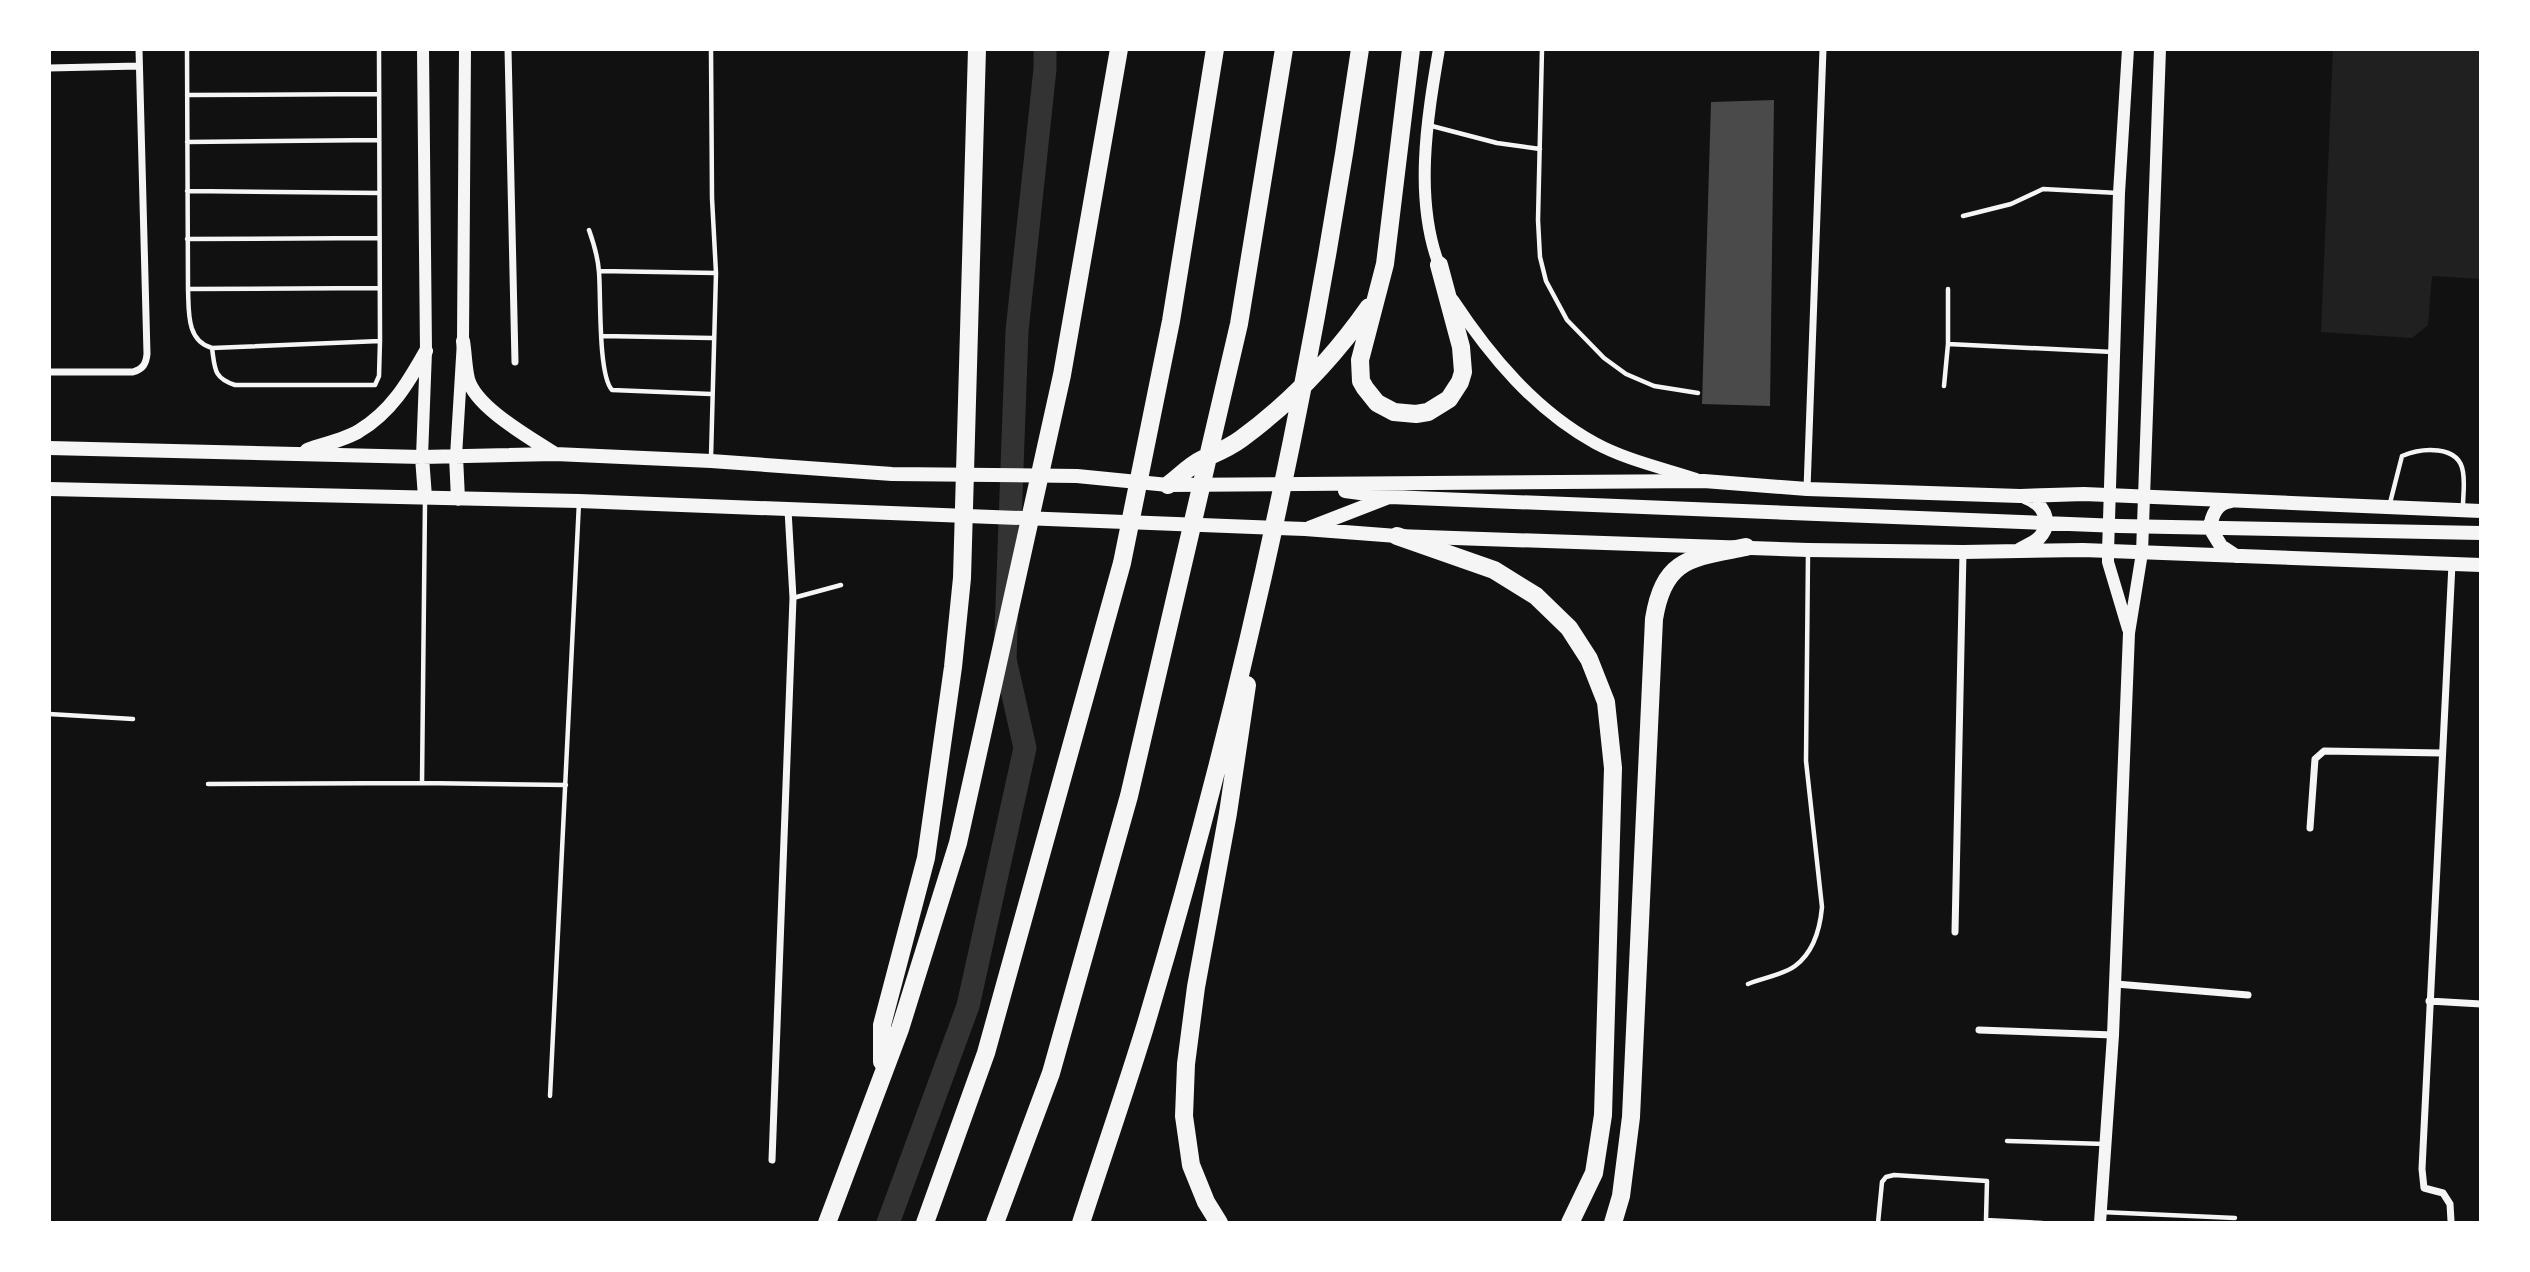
<svg xmlns="http://www.w3.org/2000/svg" width="2530" height="1272" font-family="'Alegreya Sans',sans-serif">
<rect width="100%" height="100%" fill="#111"/>
<path fill="#202020" d="M2333,49h148v230l-49,-3 -4,49 -16,13 -91,-6z"/>
<g fill="none" stroke-linecap="round" stroke-linejoin="round">
<path stroke="#333" stroke-width="23" d="M888,1223l80,-217 57,-258 -20,-89 12,-328 28,-262v-20"/>
</g>
<path fill="#4a4a4a" d="M1774,100l-4,306 -68,-2 9,-302z"/>
<g fill="none" stroke-linecap="round" stroke-linejoin="round">
<path stroke="#f5f5f5" stroke-width="4.5" d="M187,49l1,240c1,22 -2,52 24,59l168,-7
M1542,49l-4,171 2,37 6,24 21,39 37,38 22,16 28,12 44,7
M187,95l192,-1
M1428,125l69,18 43,6
M187,142l192,-2
M187,191l192,2
M1963,216l48,-12 32,-15 75,4
M589,230c5,14 9,28 10,42 2,24 -1,103 13,118l99,4
M187,239l192,-1
M599,271l117,2
M188,289l192,-1
M602,336l110,2
M1948,344l165,8
M212,348c3,20 1,30 23,37h140l4,-9 1,-35 -1,-292
M1944,386l4,-42v-55
M711,457l5,-184 -4,-75 -1,-149
M425,502l-3,281 144,2
M2390,503l12,-47c19,-8 57,-12 61,16 2,11 0,24 0,34
M793,598l48,-13
M49,714l84,5
M208,784l214,-1
M1748,984c14,-6 35,-9 47,-18 19,-14 25,-37 27,-59l-16,-146 2,-207
M550,1096l29,-594
M2007,1141l98,3
M2101,1212l134,6
M1878,1223l4,-41 4,-5 8,-2 93,6 -1,39
M1986,1223v-3l56,3"/>
<path stroke="#f5f5f5" stroke-width="7" d="M508,49l7,313
M49,68l90,-2
M49,372h84c10,-3 13,-8 14,-18l-8,-305
M1807,489l16,-440
M2310,828l5,-69 9,-8 118,2
M1955,932l8,-380
M2116,984l132,11
M2429,1001l52,3
M1979,1030l134,5
M772,1160l21,-562 -5,-88
M2451,1221l-1,-17 -7,-11 -19,-5 -2,-19 30,-605"/>
<path stroke="#f5f5f5" stroke-width="12" d="M456,456l7,-115 2,-292
M422,457l4,-106 -3,-302
M2108,552v10l20,67
M2100,1223l13,-188 16,-402 13,-80"/>
<path stroke="#f5f5f5" stroke-width="12" d="M1439,49c-12,70 -26,153 2,221
M1453,300c37,56 82,110 142,143 31,17 68,25 101,36
M2108,552l11,-359 9,-144
M2142,553l18,-504"/>
<path stroke="#f5f5f5" stroke-width="14" d="M463,341c2,12 2,26 5,38 8,29 63,59 87,75
M49,448l373,9 133,-3 156,7 181,13 185,2 91,9 536,-4 103,8 213,7 64,-2 397,17
M307,450c16,-6 38,-10 52,-19 32,-19 49,-48 67,-80
M456,456l2,43
M422,457l3,40
M49,489l530,12 726,28 92,7 411,14 155,2 120,-2 398,15
M1345,491l45,6 729,29 362,7
M2231,501c-14,2 -19,13 -21,27l11,18 15,10
M1309,528l80,-31
M2019,550c7,-4 15,-7 20,-12 15,-16 4,-35 -14,-41"/>
<path stroke="#f5f5f5" stroke-width="18" d="M1411,49l-26,215 -25,96 1,21 4,7 12,15 17,9 22,2 12,-2 21,-13 11,-17 3,-10 -2,-25 -22,-82
M1168,485c11,-8 22,-20 35,-26 13,-6 26,-11 38,-20 49,-36 93,-82 128,-132
M1397,536l97,34 42,26 33,32 20,31 17,43 7,66 -10,347 -9,58 -24,50
M882,1062v-37l44,-167 27,-191 9,-89 15,-529
M827,1223l73,-194 58,-186 104,-468 57,-326
M925,1223l61,-170 136,-490 49,-242 44,-272
M995,1223l56,-150 78,-277 110,-472 45,-275
M1081,1223c21,-65 44,-131 64,-196 96,-320 167,-647 215,-978
M1219,1223l-13,-21 -15,-37 -7,-49 2,-52 10,-77 32,-174 19,-128
M1613,1223l8,-27 10,-79 23,-498c10,-62 38,-61 92,-72"/>
</g>
<rect width="2530" height="1272" fill="none" stroke="#ffffff" stroke-width="102"/>
</svg>
